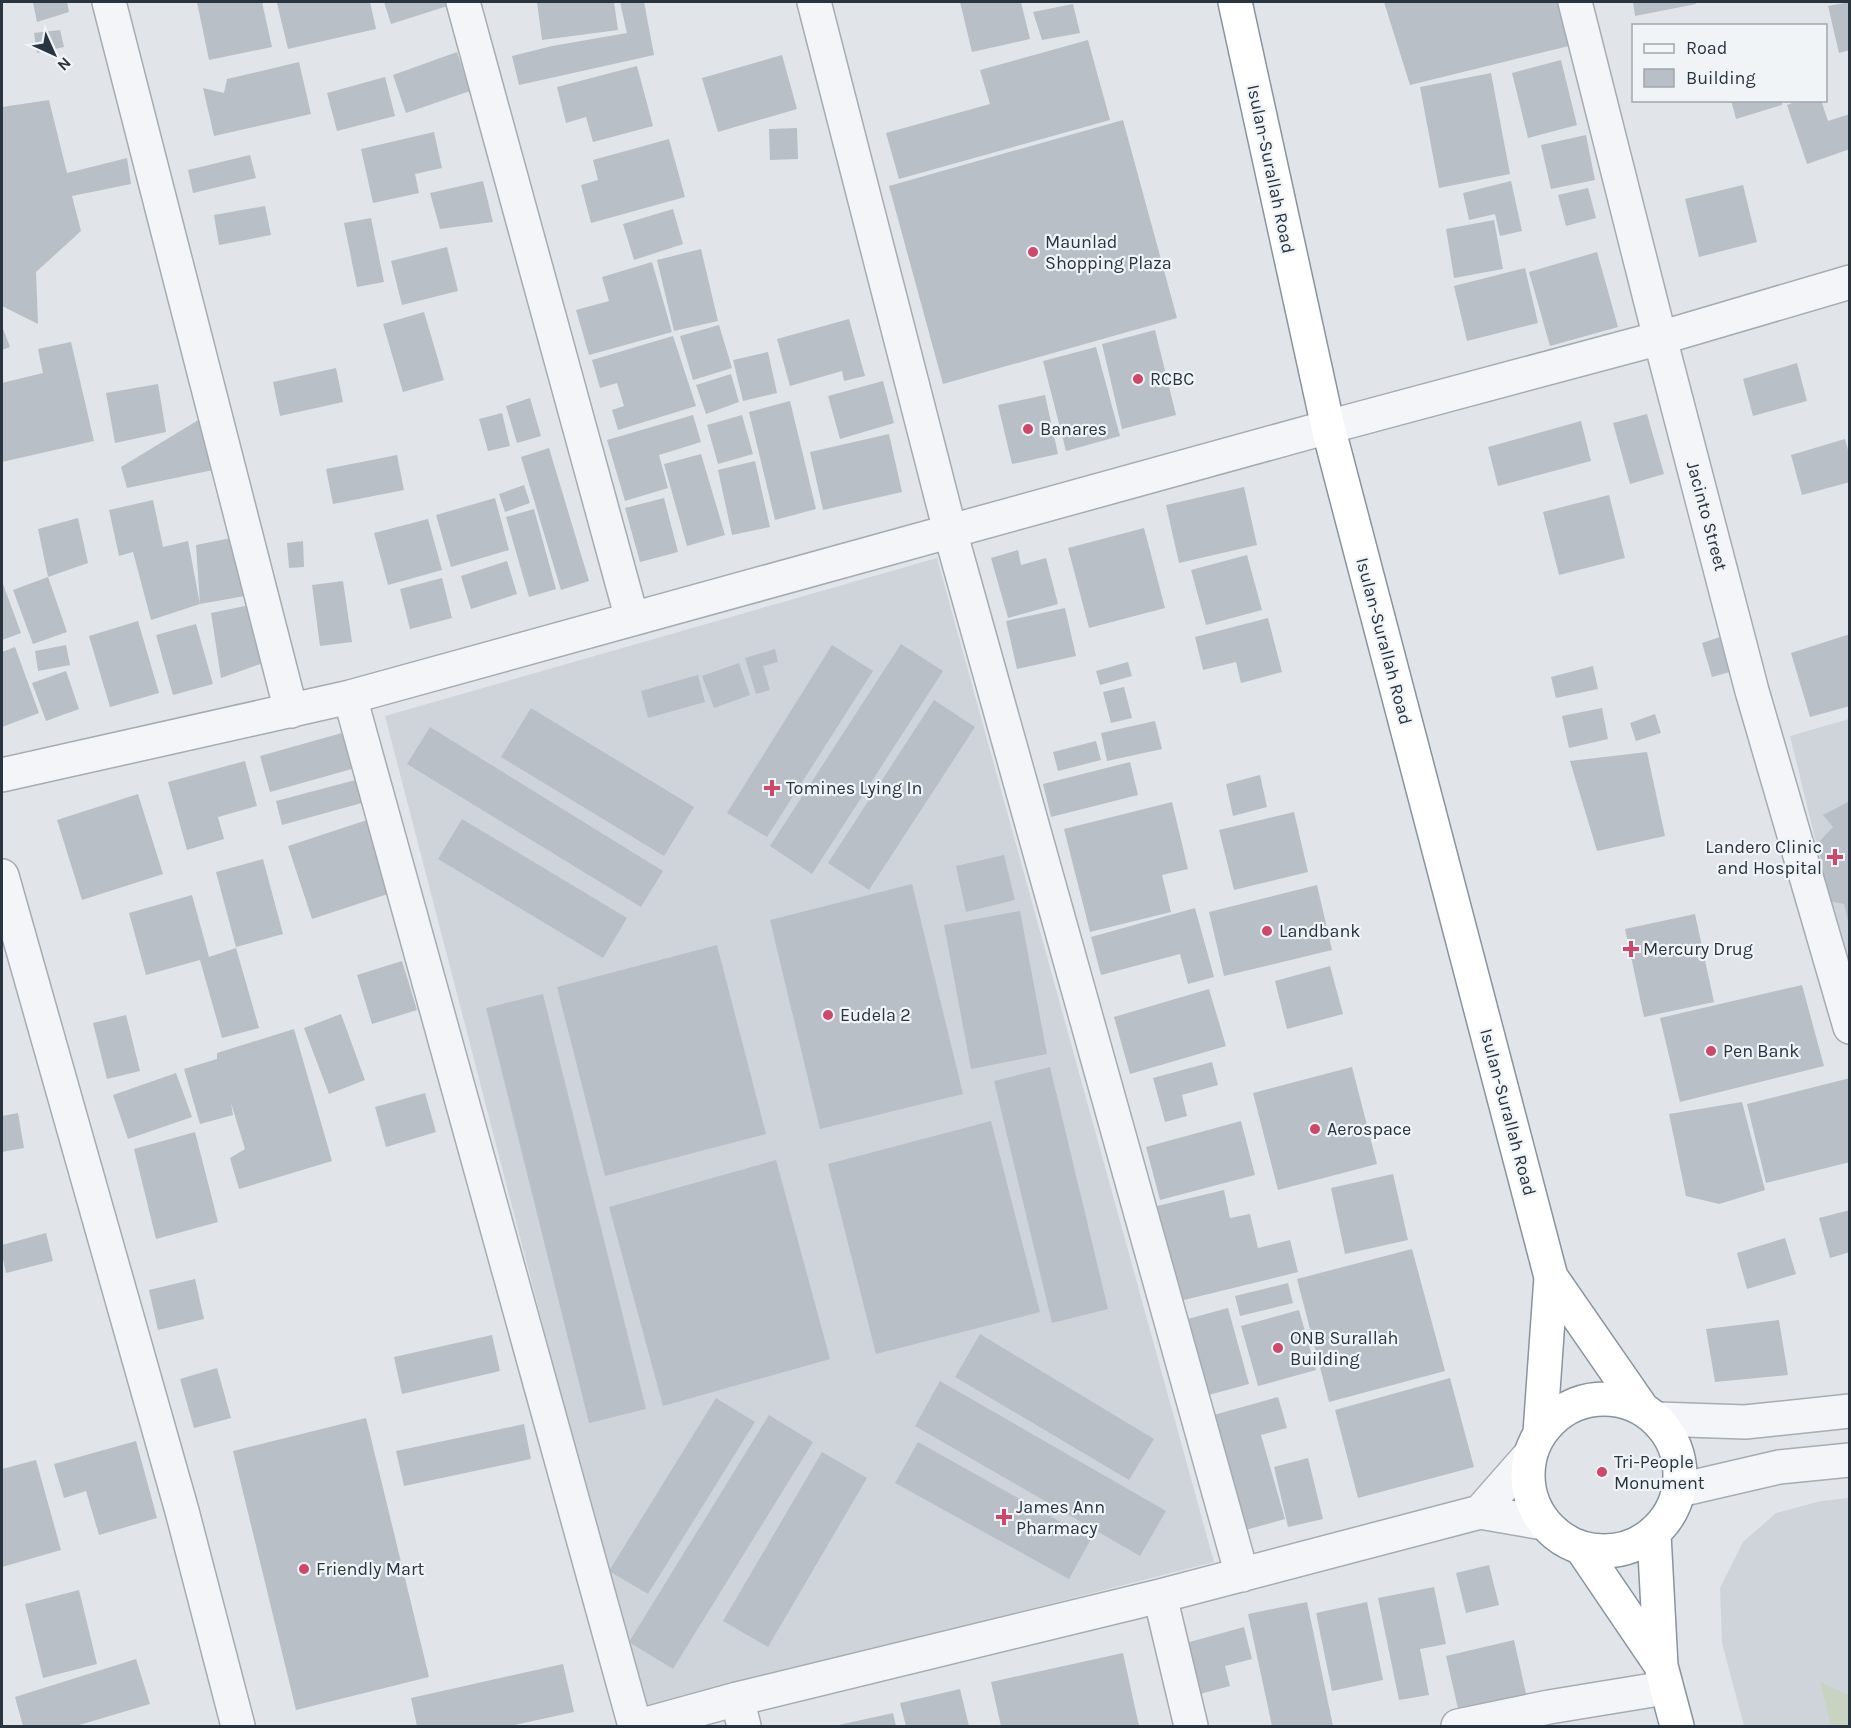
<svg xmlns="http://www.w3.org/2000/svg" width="1851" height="1728" font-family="Karla,sans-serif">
<rect width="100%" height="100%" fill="#e1e5e9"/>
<path fill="#cfd4db" d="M937,558l277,1004 -572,146 -257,-992z
M1849,719v259l-59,-242z
M1849,1498v228h-105l-22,-83 -2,-55 23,-46 33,-29 45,-12z"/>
<path fill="#c8d3c2" d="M1820,1682l29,13v31h-18z"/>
<path fill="#b8bfc6" d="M33,2h34l2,10 -32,10z
M197,2h65l10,45 -63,13z
M285,2h85l6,27 -88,20 -11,-46z
M384,2h76l-69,22z
M537,2h77l4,28 -76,10z
M620,2h24l10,53 -135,30 -7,-29 40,-10 75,-13z
M960,2h61l9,37 -58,13z
M1384,2h183l10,42 -167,41z
M1633,2h62l1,2 -61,12z
M1850,2v48l-11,3 -11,-47z
M1073,4l7,29 -38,7 -9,-28z
M60,30l4,17 -27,6 -3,-20z
M1088,40l22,80 -211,59 -13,-46 104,-29 -10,-34z
M457,52l13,39 -64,22 -13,-38z
M782,55l15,54 -79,23 -16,-54z
M1561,60l16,65 -49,13 -16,-65z
M299,62l12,52 -97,22 -11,-48 21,5 3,-14z
M637,66l16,60 -60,16 -7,-25 -20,6 -9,-36z
M1491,73l19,101 -71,14 -19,-101z
M385,77l10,39 -58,15 -10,-38z
M49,100l18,73 60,-15 4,26 -59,12 9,35 -45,41 2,52 -36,-18v-199z
M1731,100h51v5l-46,14z
M1799,100h22l7,21 22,-7v35l-43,15 -20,-59z
M1123,120l54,198 -234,66 -54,-198z
M797,128l1,31 -28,1 -1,-31z
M434,132l8,36 -27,6 4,19 -46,10 -12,-54z
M1586,135l9,45 -44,9 -10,-44z
M669,139l16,58 -94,26 -10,-38 17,-5 -5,-20z
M250,155l6,23 -63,15 -5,-23z
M483,181l10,41 -53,7 -10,-36z
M1511,181l11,50 -22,5 -5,-22 -26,6 -6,-27z
M1743,185l14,57 -58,15 -14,-58z
M1588,188l8,30 -30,8 -8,-31z
M265,206l6,29 -52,10 -5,-30z
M673,209l10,35 -49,16 -11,-36z
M371,218l13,64 -27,5 -13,-64z
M1494,220l9,49 -49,9 -8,-49z
M447,247l11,44 -56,14 -11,-44z
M701,249l17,72 -44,10 -17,-71z
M1597,252l21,75 -68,19 -21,-74z
M652,262l20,70 -83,23 -13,-45 33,-9 -7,-24z
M1525,268l13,55 -71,18 -13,-55z
M424,312l20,68 -41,12 -20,-68z
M849,319l16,57 -21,5 -2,-10 -52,15 -13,-47z
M719,325l13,43 -39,12 -13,-44z
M2,326l8,21 -8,3z
M1155,330l21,85 -54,14 -20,-85z
M673,336l23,70 -78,24 -6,-20 12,-4 -7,-23 -17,5 -8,-28z
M71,342l23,99 -92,21v-79l41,-10 -5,-24z
M1096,347l24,89 -54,15 -23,-90z
M768,352l9,41 -34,8 -10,-41z
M1797,363l10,38 -54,15 -10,-37z
M336,368l7,34 -63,14 -7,-34z
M731,374l8,28 -33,12 -10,-29z
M883,381l11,42 -54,16 -12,-43z
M158,384l8,48 -51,11 -9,-50z
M1045,395l13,59 -46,10 -14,-59z
M530,398l11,38 -24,7 -11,-37z
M790,401l26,108 -41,11 -26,-108z
M502,413l8,33 -22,5 -9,-32z
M1647,414l17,60 -34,10 -17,-61z
M693,415l8,27 -42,13 9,33 -43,13 -18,-61z
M742,415l11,39 -35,10 -11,-39z
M200,419l13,51 -86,18 -6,-21z
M1581,421l10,40 -93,25 -10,-39z
M889,434l13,58 -79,18 -13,-58z
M1845,439l5,18v25l-48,13 -11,-40z
M549,448l40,133 -28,9 -40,-133z
M701,454l24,81 -38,11 -23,-82z
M397,455l7,35 -71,14 -7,-35z
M755,461l15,66 -38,8 -14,-65z
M524,485l6,18 -25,9 -6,-18z
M1244,487l13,58 -78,18 -13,-58z
M1609,495l16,63 -66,17 -16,-63z
M495,498l14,52 -58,17 -15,-52z
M664,498l14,54 -38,10 -15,-54z
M153,500l10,47 25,-6 12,63 -49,16 -18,-68 -14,4 -10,-46z
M534,509l22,80 -27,8 -23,-80z
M78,518l10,45 -40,14 -10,-48z
M428,519l14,51 -54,15 -14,-52z
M1144,528l21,80 -76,20 -21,-80z
M231,538l14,58 -45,8 -4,-59z
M303,541l1,26 -15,1 -2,-25z
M1018,550l3,15 25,-7 12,46 -50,14 -17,-60z
M1247,555l15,55 -56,15 -15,-55z
M507,561l10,33 -46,15 -10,-33z
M48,577l19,55 -34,12 -20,-54z
M442,578l10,40 -42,11 -10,-40z
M343,581l9,61 -32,4 -8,-61z
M3,584l18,49 -19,7v-55z
M250,605l13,58 -42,15 -10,-65z
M1065,608l11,48 -59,13 -11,-48z
M1268,618l14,54 -41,11 -5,-21 -33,8 -8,-33z
M138,621l21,72 -49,14 -21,-71z
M196,624l17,60 -40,11 -17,-60z
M1850,634v72l-40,11 -19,-64z
M1720,637l10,35 -18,5 -10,-34z
M901,644l42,27 -131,203 -42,-28z
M66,645l4,20 -32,6 -3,-20z
M832,645l41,26 -106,166 -40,-24z
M15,647l24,66 -37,14v-75z
M775,649l3,13 -15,4 7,24 -14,4 -11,-36z
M1128,662l4,14 -32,9 -4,-14z
M739,663l11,32 -36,13 -12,-32z
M1593,666l5,23 -42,9 -5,-21z
M66,671l13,38 -33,12 -14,-38z
M698,675l7,27 -57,16 -7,-27z
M1124,687l8,31 -21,5 -8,-31z
M934,700l41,27 -106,163 -41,-27z
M531,708l163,99 -30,49 -163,-99z
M1602,708l6,31 -39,9 -7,-32z
M1655,714l6,19 -25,8 -6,-18z
M1155,721l7,28 -55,12 -6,-28z
M430,727l233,144 -22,36 -234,-143z
M356,729l10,36 -96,27 -10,-36z
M1096,741l5,19 -43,11 -5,-19z
M1647,752l18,84 -68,15 -27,-90z
M245,761l12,45 -39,11 6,22 -37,11 -19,-68z
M1130,762l8,33 -87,22 -8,-33z
M1260,775l7,32 -34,9 -7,-32z
M363,778l6,23 -87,24 -6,-24z
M138,794l25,80 -81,26 -25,-80z
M1850,801v124h-1l-5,-21 -16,-3 -10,-58 15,-16 -10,-12z
M1172,802l16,67 -26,6 9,37 -81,20 -26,-103z
M1294,812l14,60 -74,18 -15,-60z
M370,819l24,73 -82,27 -24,-73z
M462,819l165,99 -24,40 -165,-99z
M1004,855l11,45 -49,12 -10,-46z
M263,859l20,75 -47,13 -20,-75z
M912,884l51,210 -143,35 -50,-209z
M1317,885l15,65 -108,26 -15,-64z
M192,895l17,62 27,-9 23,80 -37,10 -22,-78 -54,15 -17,-62z
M1195,908l19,69 -26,7 -8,-30 -79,21 -10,-38z
M1020,911l27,143 -76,15 -27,-144z
M1695,914l19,88 -70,15 -19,-88z
M717,945l49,189 -161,42 -48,-189z
M402,961l15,49 -45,14 -15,-49z
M1330,966l13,48 -56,15 -12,-48z
M1802,985l22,81 -144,36 -20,-84z
M1209,989l17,57 -96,28 -16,-57z
M543,994l103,415 -57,14 -103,-415z
M341,1014l24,66 -36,14 -25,-66z
M126,1015l14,56 -33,8 -14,-56z
M294,1029l38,132 -93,28 -9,-31 15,-9 -14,-46 2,12 -33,9 -16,-55 33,-10v-6z
M1212,1062l6,23 -36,10 5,21 -22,6 -12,-44z
M1050,1067l58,242 -56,14 -58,-242z
M1352,1067l25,97 -99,26 -25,-97z
M176,1073l16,44 -64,22 -15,-44z
M1850,1078v84l-84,21 -19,-79z
M425,1093l11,39 -50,15 -11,-40z
M1742,1102l23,88 -46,14 -33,-8 -17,-82z
M18,1113l6,35 -22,4v-36z
M991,1121l49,191 -164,42 -48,-190z
M1241,1121l14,54 -95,25 -14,-53z
M195,1132l23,90 -62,17 -22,-90z
M776,1160l54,199 -167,47 -54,-199z
M1393,1174l15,66 -63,14 -14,-66z
M1224,1190l6,28 20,-4 8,34 32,-8 8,32 -118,29 -23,-95z
M1850,1210v42l-20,6 -11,-40z
M46,1233l7,28 -47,12 -4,-19v-9z
M1785,1238l11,36 -49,15 -10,-36z
M1412,1249l33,122 -116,31 -32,-123z
M195,1279l9,40 -46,11 -9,-40z
M1288,1283l5,20 -53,13 -5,-20z
M1228,1308l21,76 -44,12 -21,-76z
M1299,1310l17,60 -58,16 -17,-60z
M1779,1320l9,55 -73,7 -9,-53z
M980,1334l174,105 -25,41 -174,-103z
M492,1335l8,36 -98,23 -8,-37z
M217,1368l14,50 -37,10 -14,-49z
M1450,1378l24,89 -116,31 -23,-88z
M940,1381l226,130 -26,45 -225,-130z
M1278,1397l9,31 -26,7 24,84 -43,12 -32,-115z
M716,1398l39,24 -107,172 -39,-23z
M769,1415l44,27 -140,227 -44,-27z
M366,1418l63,259 -133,33 -63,-259z
M524,1424l7,35 -127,27 -8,-35z
M136,1441l21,77 -58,17 -13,-44 -22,7 -10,-34z
M918,1442l173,97 -22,40 -174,-96z
M822,1452l45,26 -99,169 -45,-26z
M1308,1458l15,61 -35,8 -14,-60z
M36,1460l25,90 -59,17v-98z
M1489,1565l10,40 -33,8 -10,-40z
M1434,1587l12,57 -26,5 9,46 -30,5 -21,-102z
M79,1590l18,74 -54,14 -18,-74z
M1307,1602l26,124h-61l-24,-112z
M1367,1602l16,78 -51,11 -16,-78z
M1244,1627l8,32 -27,7 5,20 -30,8 -14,-51z
M1514,1640l13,58 -68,15 -13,-57z
M1123,1653l16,73h-138l-10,-44z
M136,1659l14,45 -74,22h-53l-8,-29z
M563,1664l11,48 -64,14h-93l-6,-28z
M960,1689l9,37h-63l-6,-23z
M893,1713l3,13h-62z"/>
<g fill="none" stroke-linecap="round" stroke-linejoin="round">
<g stroke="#a6acb3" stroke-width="36">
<path id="minor" d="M109,2l182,709
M463,2l169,617
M814,2l136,529 292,1044
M1575,2l85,336 92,353 98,336
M350,697l285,1029
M2,775l348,-78 978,-270 332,-89 190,-56
M2,876l180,635 56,215
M1658,1419l87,3 105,-11
M1680,1490l99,-23 71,-7
M1480,1512l50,-57
M1160,1596l31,130
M737,1699l7,27
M639,1726l98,-27 423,-103 320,-84 63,11
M1458,1726l91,-19 116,-19"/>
</g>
<g stroke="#8894a0" stroke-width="36">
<path id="highway" d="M1235,2l93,425 223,850 -11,156
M1551,1277l90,130
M1528 1475a76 76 0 1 1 152 0a76 76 0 1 1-152 0Z
M1654,1534l7,132 16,60
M1582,1549l78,115"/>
</g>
<use href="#minor" stroke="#f3f5f8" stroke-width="33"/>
<use href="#highway" stroke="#fff" stroke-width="33"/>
</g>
<g fill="#cd486a" stroke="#f0f4f7" stroke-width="2">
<circle cx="1033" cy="252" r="6"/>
<circle cx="1138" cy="379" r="6"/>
<circle cx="1028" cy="429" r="6"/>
<path d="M769 779h6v6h6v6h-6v6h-6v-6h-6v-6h6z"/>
<path d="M1832 848h6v6h6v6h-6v6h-6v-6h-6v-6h6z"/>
<circle cx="1267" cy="931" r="6"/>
<path d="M1628 940h6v6h6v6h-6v6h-6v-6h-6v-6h6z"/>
<circle cx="828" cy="1015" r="6"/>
<circle cx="1711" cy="1051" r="6"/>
<circle cx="1315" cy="1129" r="6"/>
<circle cx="1278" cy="1348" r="6"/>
<circle cx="1602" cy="1472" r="6"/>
<path d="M1001 1508h6v6h6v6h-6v6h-6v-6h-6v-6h6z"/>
<circle cx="304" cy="1569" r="6"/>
</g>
<g text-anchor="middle" stroke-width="4.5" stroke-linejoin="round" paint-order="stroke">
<g font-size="18" fill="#293441" stroke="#f0f4f7">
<text transform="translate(1271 169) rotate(78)" y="6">Isulan-Surallah Road</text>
<text transform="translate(1707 516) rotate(75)" y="6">Jacinto Street</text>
<text transform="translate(1384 641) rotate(75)" y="6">Isulan-Surallah Road</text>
<text transform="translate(1508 1112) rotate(75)" y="6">Isulan-Surallah Road</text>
</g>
<g font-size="18" fill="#293441" stroke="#f0f4f7" text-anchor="start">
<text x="1045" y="248">Maunlad<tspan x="1045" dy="21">Shopping Plaza</tspan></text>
<text x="1150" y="385">RCBC</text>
<text x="1040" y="435">Banares</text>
<text x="786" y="794">Tomines Lying In</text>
<text x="1822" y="853" text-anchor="end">Landero Clinic<tspan x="1822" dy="21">and Hospital</tspan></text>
<text x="1279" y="937">Landbank</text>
<text x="1643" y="955">Mercury Drug</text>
<text x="840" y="1021">Eudela 2</text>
<text x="1723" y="1057">Pen Bank</text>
<text x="1327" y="1135">Aerospace</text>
<text x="1290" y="1344">ONB Surallah<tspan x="1290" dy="21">Building</tspan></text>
<text x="1614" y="1468">Tri-People<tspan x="1614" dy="21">Monument</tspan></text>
<text x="1016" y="1513">James Ann<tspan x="1016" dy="21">Pharmacy</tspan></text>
<text x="316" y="1575">Friendly Mart</text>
</g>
</g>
<rect width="1851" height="1728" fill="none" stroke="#293441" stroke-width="6"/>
<rect x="1632" y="24" width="195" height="78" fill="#f0f4f7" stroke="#a0a7ae" stroke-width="1.5"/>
<rect x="1644" y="44" width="30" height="9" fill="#f3f5f8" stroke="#a0a7ae" stroke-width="1.5"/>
<text x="1686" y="54" font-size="18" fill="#293441">Road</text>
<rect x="1644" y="69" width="30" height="18" fill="#b8bfc6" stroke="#a0a7ae" stroke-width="1.5"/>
<text x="1686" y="84" font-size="18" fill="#293441">Building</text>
<g transform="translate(54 54) rotate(135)" stroke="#f0f4f7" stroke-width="4.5" paint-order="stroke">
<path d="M0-4.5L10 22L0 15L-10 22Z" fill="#293441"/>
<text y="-9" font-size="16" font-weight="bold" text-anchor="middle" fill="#293441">N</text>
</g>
</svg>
